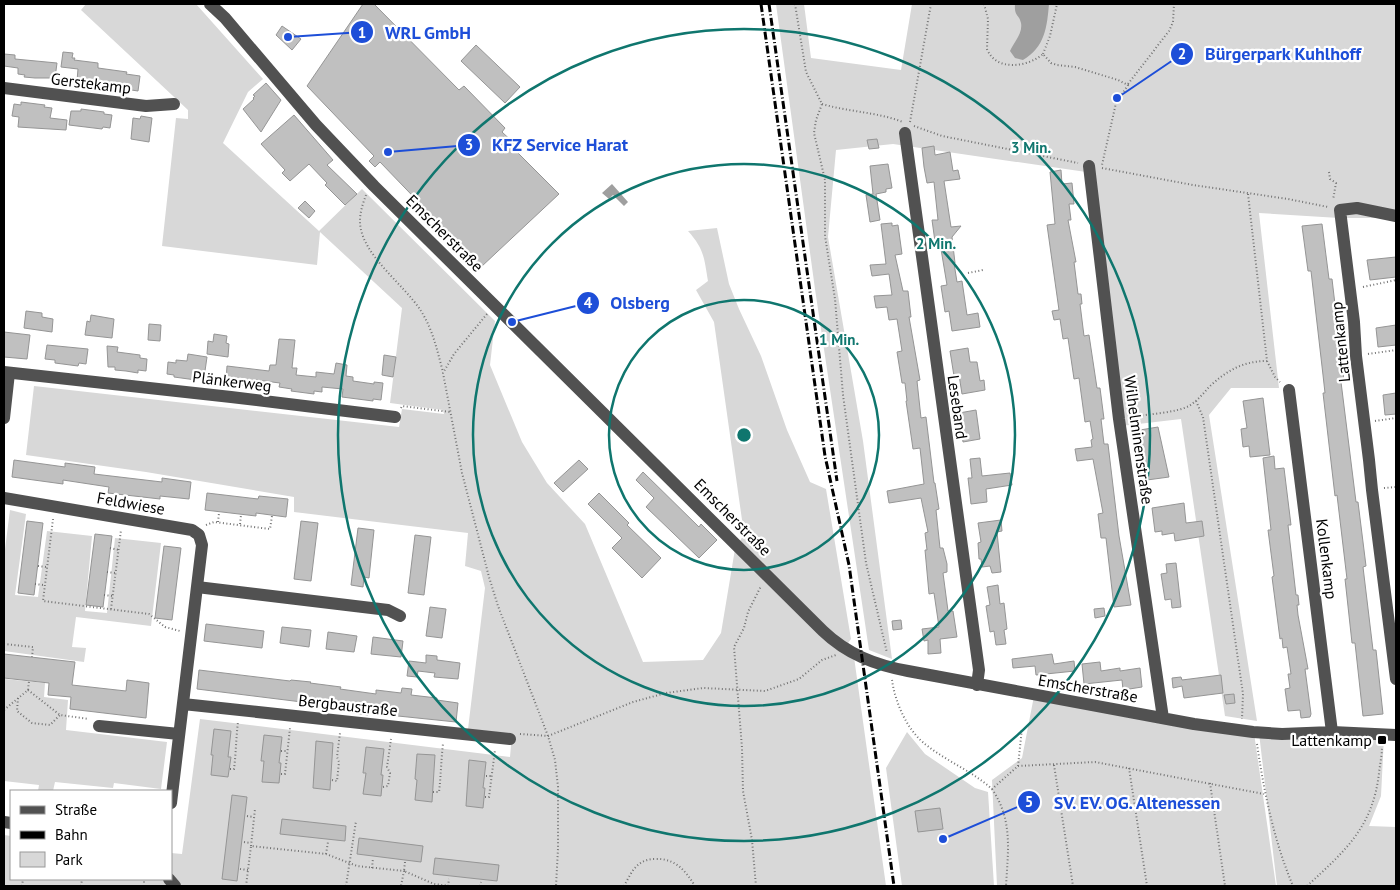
<svg xmlns="http://www.w3.org/2000/svg" width="1400" height="890" font-family="'PT Sans',sans-serif">
<rect width="100%" height="100%" fill="#fff"/>
<path fill="#d8d8d8" d="M86,4h110l67,75 -15,13 -25,51 96,88 43,-42 133,132 -5,44 32,77 25,41 38,41 58,138 60,-2 18,-27 14,-84 119,108 32,229h-882v-51l7,1v43h160v-26l11,1 18,-135 310,38 2,-23 -44,-5 17,-141 -4,-17 -16,-5 3,-33 -174,-21v-15l-148,-25 -120,-17 8,-69 365,41 3,-18 42,5 -1,-4 -53,-7 12,-95 -82,-76 -3,33 -155,-19 14,-128 12,1v-9l-107,-100z
M776,4h28l7,54 90,12 11,-66h484v217l-16,-3h-41l-80,-5 20,175h-48l-22,27 48,306 -32,-5 -44,-297 -60,7 -28,-253 -200,-29 -57,6 -8,87 35,204 29,218 -23,-9 -54,-361z
M717,228l12,56 10,25 22,47 26,74 23,52 16,7 25,150 -5,7 -106,-105 4,-7 -30,-212 -18,-32 12,-9c-4,-24 -4,-32 -20,-50z
M10,510l16,4 -11,81 23,2 9,-66 45,5 -7,75 22,2 8,-75 46,5 -10,83 -75,-9 -4,30 14,1 -2,14 -80,-11v-94z
M4,679l41,4 -1,14 24,3 -2,30 101,12 -6,47 -47,-6 -1,5 -58,-6 -2,9h-15l1,-6 -35,-4z
M1034,696l220,37 22,153h-279l-5,-106 30,-22z
M907,732l18,22 50,34 13,4 6,94h-92l-16,-118z
M1259,733l125,4 -3,59 -12,30 27,1v59h-119z"/>
<path fill="#9f9f9f" d="M1015,4h34c-2,23 -4,43 -26,56l-8,-2 -5,-7c4,-9 13,-18 11,-28 -2,-9 -7,-6 -6,-19z
M612,184l16,18 -4,4 -11,-11 -4,4 -7,-6z"/>
<path fill="#c0c0c0" stroke="#959595" d="M363,4h11l85,86 5,-4 41,42 -3,4 14,13 -3,3 46,46 -78,73 -101,-105 -5,5 -6,-6 5,-5 -67,-70z
M282,26l19,13 -9,11 -16,-15z
M476,45l44,42 -15,16 -44,-42z
M63,52l10,1 -1,5h3l-1,2 24,3v5l29,4 -1,2 14,2 -2,15 -13,-2v-3l-17,-1 -1,2 -23,-3v-2l-7,-1 1,-12 -17,-2z
M4,54l11,1v4l42,4 -2,15h-20l-11,-1 1,-2 -7,-1v-6l-14,-2z
M266,83l15,17 -20,32 -18,-23 11,-10 -1,-1 2,-2 -2,-1z
M21,102l24,3 -1,2 8,1 -2,10 17,2 -1,10 -48,-3 1,-10 -7,-1 2,-12 7,1z
M81,109l23,3v2l8,1 -2,13 -7,-1 -1,2 -33,-4 2,-14h10z
M294,115l39,45 -6,5 30,29 -12,11 -20,-20 2,-2 -18,-19 -19,17 -8,-8 3,-3 -24,-26z
M141,116l11,2 -3,24 -18,-3 2,-21 7,1z
M877,139l2,9 -10,1 -2,-9z
M934,146l1,9 15,-3 3,19 5,-1 2,9 -16,2 7,46 10,-1 -9,11 3,26h-1l3,19 5,-1 5,34 11,-2 2,14 -28,4 -3,-20 -4,1 -4,-26 6,-1 -6,-36h-5l-4,-29h6l-4,-38 -7,1 -3,-16 -2,-19z
M888,164l4,24 -6,1v3l-10,2 4,26 -10,2 -4,-27 7,-1 -3,-28z
M1061,170l1,14 10,-1 2,21h-5l2,16h-3l8,42h-2l4,32h3l1,10h-2l4,32 5,-1 8,53h3l4,31h-3l3,25h4l11,92 12,69 -17,2 -8,-69h-5l-3,-24 5,-1 -10,-54 -16,2 -2,-12 17,-2 -1,-7 2,-1 -3,-18 -5,1 -6,-44 -5,1 -6,-41 -5,1 -3,-20 -6,1 -2,-9 7,-1 -12,-85 8,-1 -5,-52z
M305,201l10,10 -6,7 -11,-10z
M892,223v3l6,-1 4,29 -7,1 8,36h5l3,26h-2l11,63 -3,1 4,37 5,-1 8,66h1l4,26 -3,1 4,38h3l4,16v8l-4,1 5,38h5l4,26 -17,2 1,14 -13,1v-14l-4,1 -2,-12 17,-2 -5,-34 -5,1 -4,-44h2l-2,-17 3,-1 -7,-34 -32,5 -2,-12 37,-7 -4,-36 -7,1 -7,-48h1l-2,-18h-3l-5,-31 5,-1 -5,-32 -8,1 -2,-13 -11,1 -2,-12 18,-1 -3,-21 -17,2 -2,-11 16,-1 -5,-40z
M1322,224l7,55h3l12,102 -3,1 15,120h2l8,64 -3,1 10,83h3l7,64 -20,2 -8,-73h-3l-6,-55 -1,-9h2l-10,-84 -2,1 -12,-103h2l-2,-18 -12,-104h-3l-6,-45z
M1396,257v20l-26,3 -3,-20z
M26,311l16,2v4l11,2 -1,13 -28,-4z
M91,315l23,4 -2,19 -27,-3 2,-14 3,1z
M149,324l12,1 -1,16 -12,-1z
M1396,325v20l-18,2 -2,-19z
M4,332l26,3 -3,24 -23,-2z
M214,334l13,2 -1,7 3,1 -1,13 -21,-3 1,-13 5,1z
M279,339l16,1 -3,28h5l-1,7 20,2v-5l18,2 2,-11 11,2 -1,11 7,1v4l21,3v-2l9,1 -2,17 -8,-1v2l-31,-4 1,-8 -21,-2v5l-8,-1v3l-23,-3 1,-2 -13,-2 1,-4 -24,-3 -1,7 -23,-3v-2l-6,-1 1,-15 42,5 1,-6h6z
M47,345l41,4 -2,15 -7,-1 -1,3 -23,-3v-3l-10,-1z
M107,346l11,1 -1,5 23,3v3l7,1 -1,12 -8,-1v3l-12,-2 -11,-1v-3h-7z
M968,348l2,14h7l3,19 4,-1 1,10 -23,4 -3,-19 -5,1 -4,-25z
M188,354l19,3 -3,21 -7,-1 -1,3 -22,-3v-2l-7,-1 1,-12 8,1v-3l11,1z
M384,355l12,2 -3,20 -11,-2z
M1396,393v21l-11,1 -2,-20z
M1263,398l7,57 -20,2 -1,-11 -6,1 -2,-18 6,-1 -4,-27z
M976,410l4,29 -17,3 -4,-29z
M1158,427l11,50 -22,3 -7,-50z
M1274,456l1,13 9,-1 7,57h-3l8,70h2l1,10h-2l1,10 8,43 2,11h-3l6,45 -1,3 -9,1 -1,-8 -12,1 -3,-22 5,-1 -2,-14h3l-4,-27 -4,1 -1,-10 -2,1 -8,-62 2,-1 -6,-46h3l-8,-72z
M980,458l2,18 28,-3 2,12 -26,4 1,13 -16,2 -3,-26h4l-2,-19z
M14,460l51,7v-4l30,4 -1,7 68,8v-4l29,4 -2,17 -29,-3v3l-52,-6 1,-6 -46,-7v4l-51,-7z
M579,460l9,9 -25,23 -9,-9z
M643,472l56,55 2,-3 16,16 -18,18 -53,-51 8,-9 -18,-18z
M207,493l51,6 1,-3 29,3 -2,18 -30,-4v3l-51,-6z
M599,493l30,30 -2,2 34,33 -19,20 -30,-30 10,-10 -34,-34z
M1184,503l2,20 16,-2 2,15 -29,5 -1,-8 -12,2v-4l-7,1 -3,-24z
M1001,520l1,11 -5,1 4,40 -9,1 -2,-7 -8,1 -1,-8h-2l-1,-16 3,-1 -3,-19z
M27,521l16,2 -9,72 -16,-2z
M301,521l17,2 -7,58 -17,-2z
M358,528l16,2 -5,48 -5,-1 -1,10 -12,-2z
M95,534l17,2 -9,71 -17,-2z
M415,535l16,2 -7,58 -16,-2z
M164,546l17,2 -9,72 -17,-2z
M1176,563l5,44 -9,1 -1,-9 -6,1 -4,-26 6,-1 -1,-9z
M998,585l2,19 4,-1 3,26 -3,1 2,14 -10,1 -2,-14 -4,1 -4,-26 4,-1 -3,-18z
M430,607l16,2 -4,29 -16,-2z
M1104,608l1,8 -10,2 -1,-9z
M901,620l1,9 -9,1 -1,-9z
M206,624l58,7 -2,17 -58,-7z
M282,627l29,3 -2,17 -29,-4z
M328,632l29,4 -3,16 -28,-3z
M373,637l30,4 -2,16 -30,-3z
M4,654l71,8 -3,23 54,6 1,-11 22,3 -3,35 -76,-9 1,-12 -23,-2 1,-12 -45,-5z
M1052,654l2,10 20,-3 1,10 -39,4 -1,-9 -22,2 -1,-9z
M426,655l11,1v4l23,3 -2,16 -24,-2 1,-4 -17,-2 -1,6 -10,-1 2,-15 17,2z
M1100,662l1,9 19,-3v3l20,-3 2,19 -19,3 -1,-10 -38,4 -2,-20z
M199,670l91,11 1,-1 20,2 -1,1 31,4 -1,2 36,5v-4l25,3 1,-5 10,1 -1,6 26,3v2l21,3 -2,19 -87,-9 -1,2 -20,-3 1,-2 -31,-4v-2l-121,-15z
M1221,675l2,18 -39,5 -2,-12 -9,2 -1,-10 9,-1 1,3z
M1234,694l1,9 -9,1 -2,-9z
M214,729l17,2 -3,26h3l-3,20 -17,-2 2,-20h-2z
M264,735l18,2 -3,26h2l-2,20 -17,-1 2,-21h-3z
M316,741l17,2 -3,47 -17,-2z
M366,747l18,2 -3,26h2l-2,21 -18,-2 3,-21h-3z
M417,754l18,1 -3,47 -17,-2 2,-20 -2,-1z
M469,760l17,2 -3,26h2l-2,20 -17,-2z
M232,795l15,2 -10,84 -15,-2z
M940,808l3,21 -25,3 -3,-21z
M282,819l64,7 -1,15 -65,-7z
M359,838l64,8 -2,16 -64,-8z
M435,858l64,7 -2,16 -64,-7z"/>
<g fill="none" stroke-linecap="round" stroke-linejoin="round">
<path stroke="#737373" stroke-width="2" stroke-dasharray="1 2.5" stroke-linecap="butt" d="M795,4l11,68 16,32 -6,16 -2,13 11,47v56l10,63 8,96 23,168 21,90
M984,4l4,15 -1,30c9,23 41,18 56,5l8,9 6,2 18,2 43,13 10,5 -12,18 -14,62
M1043,54l7,-18 7,-32
M1128,84l41,-53 4,-9 1,-18
M822,104c27,8 55,8 81,18
M910,122l21,-118
M914,126l28,10 136,27
M1102,168l91,17 95,14 40,8
M1329,172l1,7 6,4 -3,17
M1248,194l19,167 8,16 5,5
M366,195c-3,8 -6,17 -6,26 0,33 44,63 61,90 12,19 16,39 22,61
M968,273l15,-3
M1363,287l33,-7
M487,314l-33,40 -11,19 19,100 27,104 9,29 50,130 7,24 3,27v62l-2,37
M1368,354l28,-4
M1196,401l7,16 40,277 -1,25
M401,408l1,-2 48,6
M1132,417c16,-3 43,-4 57,-11 8,-5 14,-12 20,-19 17,-16 34,-26 58,-26
M1375,421l21,-3
M1384,488l12,-1
M53,519l-10,82 106,13 16,13 15,4
M218,522l1,-9
M240,524l1,-9
M206,525l8,-3 56,7 2,-13
M110,548l9,2
M38,566l9,1
M107,572l9,1
M35,584l9,1
M104,595l9,1
M111,609l10,-79
M4,644l29,3 -1,10
M892,680c3,22 15,50 33,64 21,17 47,27 67,45l26,-23 4,-38
M28,690l32,25 29,4
M18,698l-1,13 15,12 18,2 10,-10
M4,710l24,-20 1,-9
M520,734l28,2 85,-34 33,-9 37,-5 62,3 34,-12 23,-19 14,-5
M1257,744c7,48 17,97 36,142
M281,751h6
M1054,765l19,121
M1018,766l77,-4 169,32
M1129,768l18,118
M230,769h4c2,-15 2,-31 4,-47
M281,774h4l5,-46
M486,776h5
M332,780l5,1 2,-19 -2,-5 3,-24
M1210,783l15,103
M383,787l5,-1 2,-13 -3,-6 4,-28
M992,789c21,31 16,62 14,97
M433,792h6c2,-16 2,-31 4,-48
M485,797h4l6,-47
M247,816l7,1
M244,842l7,1
M251,846l4,-37
M326,854l2,-12
M405,862l-1,9 30,13 16,2
M372,868l1,-10
M240,869l8,1
M22,886l1,-7
M81,886l1,-7
M144,886v-7
M246,886l5,-40 75,8 31,12 47,5 -3,15
M346,886l10,-65
M448,886l1,-7
M480,886l1,-4
M624,886c3,-5 6,-12 10,-17 6,-7 12,-10 21,-10 20,-1 30,11 40,27
M756,886l-4,-46 -9,-49 -1,-43 -8,-101 10,-19 4,-16 13,-26
M1307,886c38,-35 66,-59 72,-113 1,-9 3,-18 3,-26"/>
<path stroke="#515151" stroke-width="12" d="M210,4l15,14 91,107 58,61 449,445c24,23 52,34 85,40l286,53 59,8 29,2 50,-2 64,3
M4,88l142,18 28,-2
M905,133l74,537 -2,15
M1089,166l30,253 44,299
M1396,216l-39,-8 -17,2 14,112 2,34 13,104 3,30 24,189
M4,372l227,25 164,20
M1289,390l43,342
M4,418l5,-45
M4,498l188,32 7,5 3,10 -31,258
M197,587l191,23 12,6
M183,704l327,35
M99,726l80,8
M4,822l7,1
M169,879l6,7"/>
<path stroke="#000" stroke-width="3" stroke-dasharray="8 2.5 1 2.5" stroke-linecap="butt" d="M761,4l64,452 24,109 45,321
M769,4l68,477"/>
</g>
<g fill="none" stroke="#0f766e" stroke-width="2.5">
<circle cx="744" cy="435" r="135"/>
<circle cx="744" cy="435" r="271"/>
<circle cx="744" cy="435" r="406"/>
</g>
<rect fill="#000" stroke="#fff" stroke-width="2" x="1377" y="735" width="10" height="10" rx="2.5"/>
<g text-anchor="middle" stroke-width="4.5" stroke-linejoin="round" paint-order="stroke">
<g font-size="16" fill="#000" stroke="#fff">
<text transform="translate(91 83) rotate(7)" y="6">Gerstekamp</text>
<text transform="translate(445 233) rotate(45)" y="6">Emscherstraße</text>
<text transform="translate(1340 342) rotate(-96)" y="6">Lattenkamp</text>
<text transform="translate(232 381) rotate(7)" y="6">Plänkerweg</text>
<text transform="translate(958 407) rotate(82)" y="6">Leseband</text>
<text transform="translate(1139 440) rotate(82)" y="6">Wilhelminenstraße</text>
<text transform="translate(131 503) rotate(10)" y="6">Feldwiese</text>
<text transform="translate(733 517) rotate(45)" y="6">Emscherstraße</text>
<text transform="translate(1327 559) rotate(83)" y="6">Kollenkamp</text>
<text transform="translate(1088 688) rotate(10)" y="6">Emscherstraße</text>
<text transform="translate(348 705) rotate(6)" y="6">Bergbaustraße</text>
</g>
<g font-size="16" fill="#000" stroke="#fff" text-anchor="end">
<text x="1372" y="746">Lattenkamp</text>
</g>
</g>
<circle cx="744" cy="435" r="8" fill="#0f766e" stroke="#fff" stroke-width="2.5"/>
<g font-size="15" text-anchor="middle" font-weight="bold" fill="#0f766e" stroke="#fff" stroke-width="4.5" stroke-linejoin="round" paint-order="stroke">
<text x="1031" y="153">3 Min.</text>
<text x="936" y="249">2 Min.</text>
<text x="839" y="345">1 Min.</text>
</g>
<path fill="none" stroke="#1d4ed8" stroke-width="2" d="M288 37L362 32M1117 98L1182 54M388 152L469 145M512 322L588 303M943 839L1029 802"/>
<g fill="#1d4ed8" stroke="#fff" stroke-width="2">
<circle cx="288" cy="37" r="5"/>
<circle cx="1117" cy="98" r="5"/>
<circle cx="388" cy="152" r="5"/>
<circle cx="512" cy="322" r="5"/>
<circle cx="943" cy="839" r="5"/>
<circle cx="362" cy="32" r="12"/>
<circle cx="1182" cy="54" r="12"/>
<circle cx="469" cy="145" r="12"/>
<circle cx="588" cy="303" r="12"/>
<circle cx="1029" cy="802" r="12"/>
</g>
<g font-size="15" text-anchor="middle" font-weight="bold" fill="#fff">
<text x="362" y="38">1</text>
<text x="1182" y="59">2</text>
<text x="469" y="150">3</text>
<text x="588" y="308">4</text>
<text x="1029" y="807">5</text>
</g>
<g font-size="18" text-anchor="middle" font-weight="bold" fill="#1d4ed8" stroke="#fff" stroke-width="4.5" stroke-linejoin="round" paint-order="stroke">
<text x="428" y="39">WRL GmbH</text>
<text x="1283" y="60">Bürgerpark Kuhlhoff</text>
<text x="560" y="151">KFZ Service Harat</text>
<text x="640" y="309">Olsberg</text>
<text x="1137" y="809">SV. EV. OG. Altenessen</text>
</g>
<rect width="1400" height="890" fill="none" stroke="#000000" stroke-width="10"/>
<rect x="10" y="790" width="162" height="90" fill="#ffffff" stroke="#999999"/>
<rect x="20" y="806" width="25" height="8" fill="#515151" stroke="#999999"/>
<text x="55" y="815" font-size="15" fill="#000000">Straße</text>
<rect x="20" y="831" width="25" height="8" fill="#000000" stroke="#999999"/>
<text x="55" y="840" font-size="15" fill="#000000">Bahn</text>
<rect x="20" y="852" width="25" height="15" fill="#d8d8d8" stroke="#999999"/>
<text x="55" y="865" font-size="15" fill="#000000">Park</text>
</svg>
